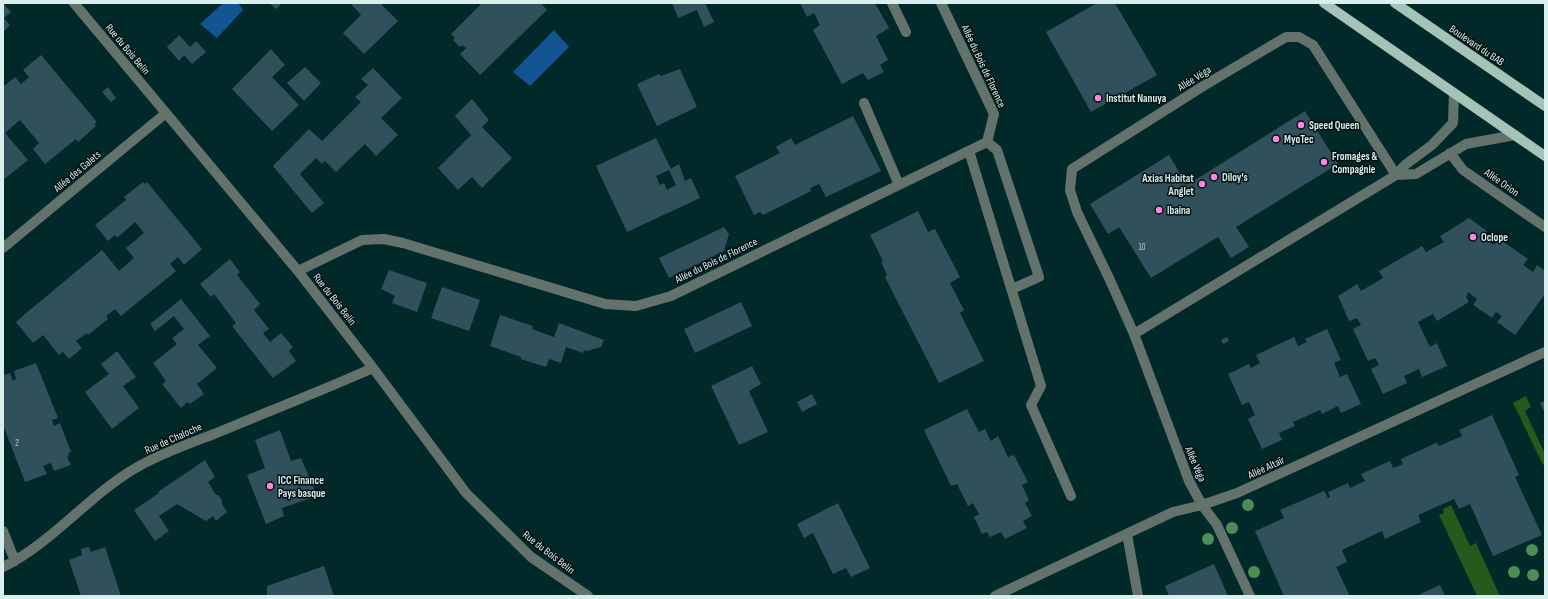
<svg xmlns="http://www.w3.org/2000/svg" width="1548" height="599" font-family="'Sofia Sans Condensed',sans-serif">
<rect width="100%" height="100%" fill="#01292a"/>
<path fill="#26591b" d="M1526,396l5,11 -6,4 20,43v10l-2,1 -30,-62z
M1451,505l19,41 6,-3 24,53h-23l-38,-81 5,-2 -1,-4z"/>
<path fill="#135493" d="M223,3h15l5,7 -26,28 -17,-14z
M554,30l15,17 -39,39 -17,-14z"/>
<path fill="#30505c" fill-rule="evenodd" d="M3,3l8,9 -7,6 6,7 -7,7z
M269,3h13l-6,6z
M350,3h30l18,18 -34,33 -21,-21 18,-18z
M482,3h59l6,7 -67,65 -20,-21 6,-6 -4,-3 -2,2 -7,-7 2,-2 -4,-4z
M672,3h33l9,19 -10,5 -7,-17 -19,8z
M800,3h75l14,25 -13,8 12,24 -8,5 4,7 -16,8 -5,-7 -21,11 -29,-54 7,-5 -6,-12 -7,4z
M1097,3h18l42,72 -66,37 -45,-80z
M179,35l11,12 6,-6 10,11 -14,12 -8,-9 -5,6 -12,-14z
M271,49l14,16 -13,12 27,28 -27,26 -40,-42z
M41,55l56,67 -3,2 2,2 -18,16 -2,-3 -31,25 -12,-15 6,-6 -19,-23 -15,13 23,27 -25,20v-93l12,-10 6,7 8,-7 -6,-7z
M305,67l16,16 -17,18 -17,-18z
M373,68l29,30 -21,20 17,17 -22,21 -11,-12 -29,28 -11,-11 -3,3 -6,-6 -16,16 24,29 -12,10 -39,-47 36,-37 13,12 39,-39 -6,-5 13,-12 -7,-6z
M680,69l17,38 -40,19 -20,-42 22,-10 2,2z
M108,87l8,11 -5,4 -9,-10z
M472,99l17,21 -7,7 30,31 -30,30 -10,-11 -14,13 -20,-22 33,-33 -16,-19z
M1305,111l33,53 -102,63 13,20 -18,11 -13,-21 -67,41 -32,-51 -11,7 -18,-30 79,-49 18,30z
M853,116l28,55 -55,26 -7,-13 -9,4 1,3 -48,24 -3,-3 -6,3 -19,-39 45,-23 -4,-6 15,-9 4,7z
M656,138l15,31 8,-5 6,17 6,-3 9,20 -73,34 -31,-66zM669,170l7,15 -9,5 -3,-7 -4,2 -4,-9z
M143,182l2,2 2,-2 55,67 -18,16 -6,-8 -8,7 6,7 -55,45 -6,-7 -9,7 2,3 -20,16 -1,-2 -11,8 6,7 -13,11 -6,-7 -4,3 -16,-20 -10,8 -17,-21 9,-8 77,-64 17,21 15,-13 -8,-10 18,-15 -9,-11 -18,16 -2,-3 -7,6 -13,-16 31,-25 -2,-3z
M918,211l10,21 7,-3 25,48 -10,6 14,27 -4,3 24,48 -45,22 -54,-106 2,-2 -6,-13 2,-1 -13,-26z
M1469,218l18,13 -4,6 11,8 4,-7 30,21 -5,6 10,7 4,-7 8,6v23l-30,41 -18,-13 5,-6 -6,-4 -4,6 -19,-13 4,-6 -9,-7 -2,5 3,5 -32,19 -4,-7 -15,8 12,25 7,-4 10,23 -25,11 -3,-8 -15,7 3,7 -24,11 -12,-25 8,-4 -4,-7 -7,3 -15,-32 8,-4 -4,-7 -8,3 -11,-25 19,-12 4,7 22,-13 -4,-7 43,-25 4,6 18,-10 -4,-6z
M724,227l5,7 -5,17 -55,27 -10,-20z
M230,259l10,13 -3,3 23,29 -6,6 15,19 -6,4 7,9 11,-9 12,14 -4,4 7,10 -23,17 -41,-52 4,-3 -22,-29 -3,3 -11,-13z
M389,270l38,13 -10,29 -25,-9 3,-7 -14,-7z
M442,287l38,13 -11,31 -38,-13z
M181,299l29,37 -12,9 19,23 -20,16 7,10 -14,10 -3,-2 -6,6 -19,-24 4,-3 -13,-18 24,-19 -5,-6 12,-9 -10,-13 -19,15 -5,-7z
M741,302l11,24 -57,27 -11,-24z
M500,315l33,11 -1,3 22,8 5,-14 45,17 -3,7 -14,4 -3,-1 -1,3 -17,-6 -5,16 -12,-4 -3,8 -25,-8v-2l-31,-11z
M1327,329l14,31 -7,3 6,14 7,-3 14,30 -20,9 -3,-7 -16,8 -2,-4 -27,12 2,4 -16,7 3,7 -20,9 -14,-30 7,-4 -6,-13 -7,3 -14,-31 21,-10 2,4 9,-5 -4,-8 38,-18 4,9 9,-4 -2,-3z
M1227,337l2,4 -6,3 -2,-4z
M117,351l19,26 -13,9 16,22 -27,21 -27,-37 24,-18 -8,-10z
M36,363l22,55 -6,2 2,6 6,-3 11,29 -3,1 1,3 -2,1 4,8 -17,6 -3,-8 -8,3 4,8 -22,8 -22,-57v-50l7,-2 3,8 3,-2 -2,-8z
M752,366l9,18 -12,7 19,41 -29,13 -28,-59z
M812,394l5,10 -15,8 -5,-10z
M1545,401v12l-5,-10z
M967,409l12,23 6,-3 6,12 7,-5 10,21 6,-2 14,27 -6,3 7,15 -4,3 7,13 -9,5 4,7 -22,11 -4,-7 -11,5 -3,-5 -5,2 -8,-17 5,-3 -6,-11 -5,3 -11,-22 -6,2 -27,-56z
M1492,415l27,60 -4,2 27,58 -49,21 -23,-52 -11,5 -5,-10 -36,16 3,7 -36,17 -3,-8 -40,19 5,12 -11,5 14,29h-66l-29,-65 29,-13 -4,-8 44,-19 4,7 2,-1 -2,-5 20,-9 2,5 15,-7 -4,-7 29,-13 3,7 10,-4 -2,-5 35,-16h1l2,3 23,-10 -3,-6z
M280,430l11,31 10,-3 16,38 -35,12 2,8 -18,8 -19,-49 18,-7 -10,-28z
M205,460l10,17 -7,5 8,13h2l4,5v4l5,8 -11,9 -3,-5 -7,5 -29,-17 -18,12 10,15 -14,10 -21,-31 25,-17 -1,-1z
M838,503l32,65 -19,9 -5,-9 -13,6 -20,-41 -9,5 -7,-14z
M89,547l2,5 14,-5 16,49h-40l-12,-36 13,-5 -1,-6z
M1214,564l14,32h-59l-4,-10z
M324,566l10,30h-67v-10z
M1440,585l5,11h-30l3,-1z"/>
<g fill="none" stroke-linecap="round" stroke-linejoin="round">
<path stroke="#64726c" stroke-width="10" d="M74,3l224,268 75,97 93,125 65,64 57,39
M892,3l14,29
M864,103l35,82
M987,142l10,8 42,127 -27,12
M969,151l72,235 -10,19 40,91
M1450,153l13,17 82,57
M1396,175l20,-1 50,-30 49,-9
M3,248l163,-135
M298,271l64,-31 22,-1 19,4 202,61 31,2 35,-10 316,-154 7,-28 -53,-111
M1134,334l262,-159 9,-10 27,-20 21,-22 1,-30
M3,531l12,30
M1127,534l11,62
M3,567c49,-24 84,-70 131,-98 23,-14 54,-25 80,-35 53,-22 107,-43 159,-66
M995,596l178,-84 29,-7 35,-12 308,-141
M1250,596l-33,-71 -15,-20 -13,-24 -55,-147 -25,-56 -32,-66 -7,-22 2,-21 133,-84 81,-48h13l14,8 83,130"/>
<path stroke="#a5c3b6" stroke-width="10" d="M1324,3l221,153
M1395,3l150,103"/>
</g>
<g fill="#4e8c58">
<circle cx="1248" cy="505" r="6"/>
<circle cx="1232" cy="528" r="6"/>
<circle cx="1208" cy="539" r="6"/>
<circle cx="1532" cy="550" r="6"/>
<circle cx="1254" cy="572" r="6"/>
<circle cx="1514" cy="572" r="6"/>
<circle cx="1533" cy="575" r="6"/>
</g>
<g fill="#fe86e1" stroke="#020f0f" stroke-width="1.5">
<circle cx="1098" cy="98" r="4"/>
<circle cx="1301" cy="125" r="4"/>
<circle cx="1276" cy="139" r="4"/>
<circle cx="1324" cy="162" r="4"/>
<circle cx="1214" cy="177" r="4"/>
<circle cx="1202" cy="184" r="4"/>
<circle cx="1159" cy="210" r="4"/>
<circle cx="1473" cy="237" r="4"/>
<circle cx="270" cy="486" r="4"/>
</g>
<g text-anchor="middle" stroke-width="3" stroke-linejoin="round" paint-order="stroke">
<g font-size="9" fill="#b0c6ca">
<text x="1142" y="250">10</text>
<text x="17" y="446">2</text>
</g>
<g font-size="11" fill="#daeeee" stroke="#020f0f">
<text transform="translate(1477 45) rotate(34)" y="4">Boulevard du BAB</text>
<text transform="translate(128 49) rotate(50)" y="4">Rue du Bois Belin</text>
<text transform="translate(984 66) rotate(65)" y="4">Allée du Bois de Florence</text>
<text transform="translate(1194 78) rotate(-32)" y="4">Allée Véga</text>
<text transform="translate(77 171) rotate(-40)" y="4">Allée des Galets</text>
<text transform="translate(1502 182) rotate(35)" y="4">Allée Orion</text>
<text transform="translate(716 260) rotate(-26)" y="4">Allée du Bois de Florence</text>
<text transform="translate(335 299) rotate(52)" y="4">Rue du Bois Belin</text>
<text transform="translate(173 438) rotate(-24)" y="4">Rue de Chaloche</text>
<text transform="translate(1196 464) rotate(67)" y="4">Allée Véga</text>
<text transform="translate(1266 467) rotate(-25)" y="4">Allée Altaïr</text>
<text transform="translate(549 552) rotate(38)" y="4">Rue du Bois Belin</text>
</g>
<g font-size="11" font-weight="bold" fill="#daeeee" stroke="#020f0f" text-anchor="start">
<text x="1106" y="102">Institut Nanuya</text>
<text x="1309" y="129">Speed Queen</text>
<text x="1284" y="143">MyoTec</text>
<text x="1332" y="160">Fromages &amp;<tspan x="1332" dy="13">Compagnie</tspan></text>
<text x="1222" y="181">Diloy's</text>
<text x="1194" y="182" text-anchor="end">Axias Habitat<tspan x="1194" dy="13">Anglet</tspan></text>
<text x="1167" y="214">Ibaina</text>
<text x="1481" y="241">Oclope</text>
<text x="278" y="484">ICC Finance<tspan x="278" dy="13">Pays basque</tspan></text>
</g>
</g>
<rect width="1548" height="599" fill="none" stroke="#daeeee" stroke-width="8"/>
</svg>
